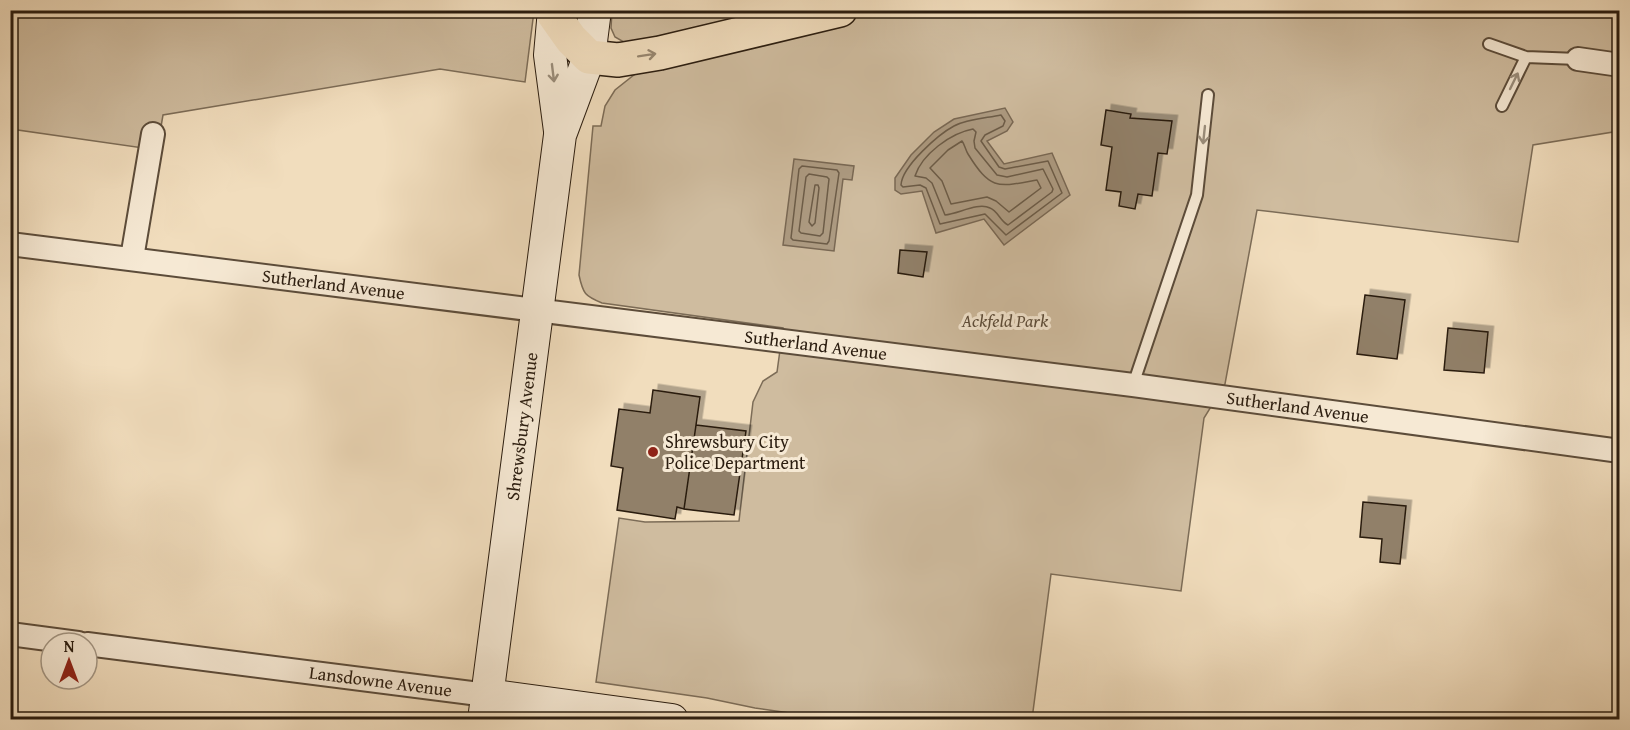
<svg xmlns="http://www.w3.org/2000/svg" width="1630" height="730" font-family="'Gentium Book Plus',serif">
<defs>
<filter id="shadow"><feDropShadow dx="5.5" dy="-5.5" stdDeviation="0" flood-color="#0004"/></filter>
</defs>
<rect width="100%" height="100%" fill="#f1ddbd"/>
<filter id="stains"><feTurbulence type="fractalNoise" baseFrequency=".00333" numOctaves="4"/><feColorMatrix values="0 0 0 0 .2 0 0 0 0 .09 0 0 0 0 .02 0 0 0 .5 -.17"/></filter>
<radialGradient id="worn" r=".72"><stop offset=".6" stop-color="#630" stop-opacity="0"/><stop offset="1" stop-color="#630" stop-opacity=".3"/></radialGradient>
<path fill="#cfbc9f" stroke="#7c6c57" stroke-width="1.5" d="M884,10l735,1v120l-86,14 -15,97 -261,-32 -32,174 -21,34 -23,173 -130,-17 -19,145h-201l-76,-11 -48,-10 -111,-16 23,-164 26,4 94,-1 14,-119 10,-21 14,-9 6,-44 -181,-25c-17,-7 -19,-9 -23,-28l14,-149h8l4,-20 10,-16 24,-19 34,-10z
M11,11h523l-9,71 -85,-13 -277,46 -6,35 -146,-21z
M612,11h174l-157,34 -14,-8 -4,-9z"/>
<path fill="#ad9b82" stroke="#796854" stroke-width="1.5" d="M1005,108l8,14 -6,9 -20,10 17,23 48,-11 18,42 -66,50 -20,-26 -48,14 -14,-42 -21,3 -6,-4v-12l16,-23 23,-23 20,-13z
M794,159l60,7 -2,14 -9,-1 -9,72 -51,-6z"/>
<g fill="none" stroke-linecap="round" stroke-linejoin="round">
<path stroke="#6c5c48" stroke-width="1.5" d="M1001,115l4,6 -2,5 -18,9 -4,6 18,26 6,2 43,-8 14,32 -56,42 -21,-21 -45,10 -14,-36 -6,-3 -17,2 -2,-2c1,-19 38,-51 53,-59 13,-7 33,-8 47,-11z
M973,129l3,3 -2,9 1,7 22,27 10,2 36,-8 10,20 -1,3 -44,33c-8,-4 -10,-14 -18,-17 -12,-6 -32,6 -45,7l-13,-32 -6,-5 -11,-2c7,-22 36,-43 58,-47z
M962,141c3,4 3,8 6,13 23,37 30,33 69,26l4,8 -32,24 -13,-11 -9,-4 -36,7 -9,-23 -12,-13 18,-18z
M802,166l35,4 2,3 -10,68 -2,3 -34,-4 -2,-2 8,-69z
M809,174l18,3 2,2 -6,54 -3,3 -19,-3 -2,-2 7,-54z
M815,185h3l1,3 -4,35 -3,3 -3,-4z"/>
</g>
<path fill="#918069" stroke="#2a1c0f" stroke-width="1.5" filter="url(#shadow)" d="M1106,110l25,4 -1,4 42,3 -5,33 -9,-1 -6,43 -14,-2 -3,15 -16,-3 2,-14 -15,-2 6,-43 -11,-2z
M900,250l27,2 -4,25 -25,-4z
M1365,295l40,5 -8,59 -40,-5z
M1448,328l40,4 -4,41 -40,-3z
M653,390l47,7 -16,112 -7,-2 -2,12 -58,-9 6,-42 -12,-2 8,-57 31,4z
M696,425l50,6 -12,84 -50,-6z
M1363,502l43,4 -6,58 -20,-2 2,-23 -22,-2z"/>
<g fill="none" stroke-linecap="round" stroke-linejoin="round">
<g stroke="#5c4c3a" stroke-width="14">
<path id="service" d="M1489,44l37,13 52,2
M1502,106l24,-49
M1133,385l64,-190 11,-100"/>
</g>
<g stroke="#5c4c3a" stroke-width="26">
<g id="minor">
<path d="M1578,59l42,6"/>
<path id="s1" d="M10,244l1123,141 487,66"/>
<path d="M132,258l21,-124"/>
<path d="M10,634l68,9"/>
<path id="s2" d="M87,644l400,51"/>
</g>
</g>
<g stroke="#2a1c0f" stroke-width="34">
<g id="secondary">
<path d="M554,10l-4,45 10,76"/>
<path d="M487,695l185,25"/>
<path id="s3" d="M484,720l76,-585 29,-78 6,-47"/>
</g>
</g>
<g stroke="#2a1c0f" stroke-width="36">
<path id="motorway" d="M554,15l17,24 18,18 29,3 42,-7 180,-43"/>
</g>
<use href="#service" stroke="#f6e9d4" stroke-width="10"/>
<use href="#minor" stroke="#f6e9d4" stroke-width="22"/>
<use href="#secondary" stroke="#f6e9d4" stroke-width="32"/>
<use href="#motorway" stroke="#f1ddbd" stroke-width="33"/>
</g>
<defs><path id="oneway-shaft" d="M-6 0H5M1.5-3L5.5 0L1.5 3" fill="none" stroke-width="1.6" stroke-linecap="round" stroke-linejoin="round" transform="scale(1.5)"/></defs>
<use stroke="#97866f" href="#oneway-shaft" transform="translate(647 55) rotate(-9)"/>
<g stroke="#9a8d7b">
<use href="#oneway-shaft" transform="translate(553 73) rotate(83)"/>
<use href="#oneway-shaft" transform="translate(1514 81) rotate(-64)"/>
<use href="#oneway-shaft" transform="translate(1204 135) rotate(96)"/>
</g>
<circle fill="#8f2418" stroke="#f6e9d4" stroke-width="2" cx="653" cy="452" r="6"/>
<g text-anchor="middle" stroke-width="6" stroke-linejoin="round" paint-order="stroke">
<g font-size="18" fill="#2a1c0f" stroke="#f6e9d4">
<text dy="6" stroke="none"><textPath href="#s1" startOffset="326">Sutherland Avenue</textPath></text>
<text dy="6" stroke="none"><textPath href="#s1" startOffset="812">Sutherland Avenue</textPath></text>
<text dy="6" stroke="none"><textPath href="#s1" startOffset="1298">Sutherland Avenue</textPath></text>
<text dy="6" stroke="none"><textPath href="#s3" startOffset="296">Shrewsbury Avenue</textPath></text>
<text dy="6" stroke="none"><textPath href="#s2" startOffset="296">Lansdowne Avenue</textPath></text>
</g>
<g font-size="18" font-style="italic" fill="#5c4c3a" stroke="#f6e9d4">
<text x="1005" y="327">Ackfeld Park</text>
</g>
<g font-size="18" fill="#2a1c0f" stroke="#f6e9d4" text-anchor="start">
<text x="665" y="448">Shrewsbury City<tspan x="665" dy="21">Police Department</tspan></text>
</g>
</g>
<rect width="1630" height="730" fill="none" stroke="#f1ddbd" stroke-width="36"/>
<rect x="12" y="12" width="1606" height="706" fill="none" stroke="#2a1c0f" stroke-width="3"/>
<rect x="18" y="18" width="1594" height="694" fill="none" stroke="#2a1c0f" stroke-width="1.5"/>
<g transform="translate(69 661)"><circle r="28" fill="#f6e9d4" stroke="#a49785" stroke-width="1.5"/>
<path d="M0-4.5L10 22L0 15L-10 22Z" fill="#8f2418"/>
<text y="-9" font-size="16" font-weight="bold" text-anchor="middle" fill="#2a1c0f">N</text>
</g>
<rect width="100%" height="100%" filter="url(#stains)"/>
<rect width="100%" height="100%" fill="url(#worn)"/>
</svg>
